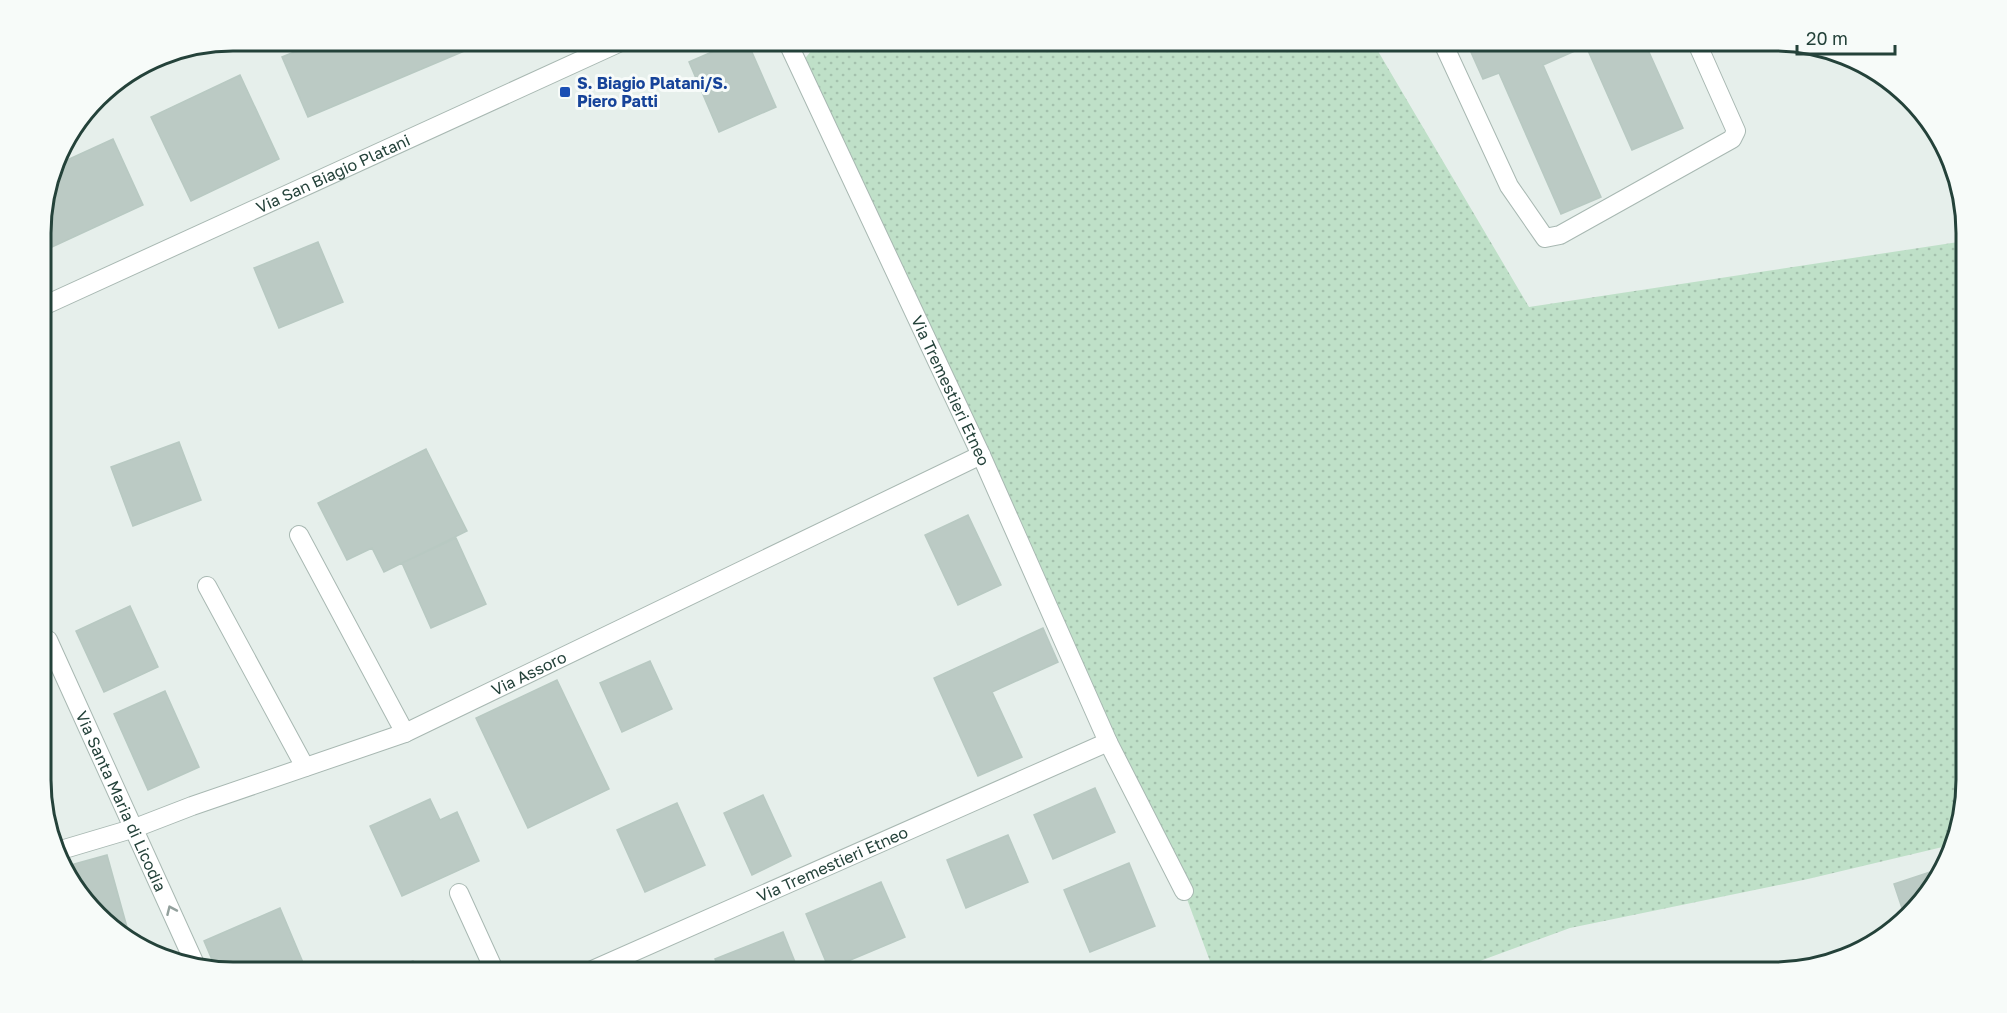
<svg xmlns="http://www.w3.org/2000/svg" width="2007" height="1013" font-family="'Golos Text',sans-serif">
<defs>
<pattern id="grass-dots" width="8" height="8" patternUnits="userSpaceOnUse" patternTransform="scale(1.5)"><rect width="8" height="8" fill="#bfe0c8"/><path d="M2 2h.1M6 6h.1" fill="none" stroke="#a4c1ad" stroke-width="1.8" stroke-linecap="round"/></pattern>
</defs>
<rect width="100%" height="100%" fill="#e6efeb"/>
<path fill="url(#grass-dots)" d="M819,41h553l157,266 436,-66 1,539 -15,65 -143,34 -238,49 -101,37 -7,7h-248l-30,-81 -385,-825z"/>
<path fill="#bbcac4" stroke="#b8c9c2" stroke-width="1.5" d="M321,41h167l-180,76 -26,-60z
M737,41h10l29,66 -57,25 -30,-70z
M1466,41h178l39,87 -51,22 -46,-104 -43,19 58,132 -40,17 -62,-141 -16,6z
M240,75l39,84 -88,42 -40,-84z
M113,139l30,66 -102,47v-32l15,-55z
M318,242l25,60 -64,26 -25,-60z
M179,442l22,58 -68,26 -22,-59z
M426,449l41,82 -83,41 -12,-24 -25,12 -29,-57z
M968,515l33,70 -43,20 -33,-70z
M456,538l30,66 -55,24 -29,-65z
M130,606l28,61 -54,25 -28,-61z
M1043,628l15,34 -66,30 30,65 -44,19 -44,-98z
M650,661l22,48 -50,23 -22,-49z
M557,680l52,109 -81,39 -52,-110z
M165,691l34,76 -51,23 -34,-76z
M1095,788l20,44 -62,27 -19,-44z
M763,795l28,61 -39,19 -28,-62z
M430,799l10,21 17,-8 22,49 -77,35 -32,-70z
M677,803l28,62 -60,27 -28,-62z
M1008,835l20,47 -62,26 -19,-48z
M107,855l23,83 -50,-41 -13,-31z
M1129,863l26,63 -65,26 -26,-62z
M1945,867l-41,47 -10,-30z
M881,882l24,55 -76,32 -23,-55z
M280,908l27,64h-74l-17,-3 -12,-28z
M783,932l16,40h-79l-5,-13z
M413,961l5,11h-32z"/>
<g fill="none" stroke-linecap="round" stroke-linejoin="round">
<g stroke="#a8b8b2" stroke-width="20">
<path id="lane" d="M1442,41l67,145 36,52 15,-3 172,-96 4,-8 -40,-90
M299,535l106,198
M207,586l98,181
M459,893l36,79"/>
</g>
<g stroke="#a8b8b2" stroke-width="20">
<g id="street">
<path id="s1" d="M787,41l194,414 127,287 76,149"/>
<path id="s2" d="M41,307l582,-266"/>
<path id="s3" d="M48,640l147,324"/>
<path id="s4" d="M61,850l74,-22 57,-22 213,-73 576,-278"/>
<path id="s5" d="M588,972l520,-230"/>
</g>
</g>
<use href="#lane" stroke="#fff" stroke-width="18"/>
<use href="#street" stroke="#fff" stroke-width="18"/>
</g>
<defs><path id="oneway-chevron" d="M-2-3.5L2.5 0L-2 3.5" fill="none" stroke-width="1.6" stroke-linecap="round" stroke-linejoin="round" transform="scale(1.5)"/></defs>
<use stroke="#92a09c" href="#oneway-chevron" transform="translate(171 910) rotate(-114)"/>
<rect fill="#1a4fb4" stroke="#f7fbf9" stroke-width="2" x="559" y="86" width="12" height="12" rx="3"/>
<g text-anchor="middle" stroke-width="6" stroke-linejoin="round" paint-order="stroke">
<g font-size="16" font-weight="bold" fill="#164399" stroke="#f7fbf9" text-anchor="start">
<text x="577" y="89">S. Biagio Platani/S.<tspan x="577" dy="18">Piero Patti</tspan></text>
</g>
<g font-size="16" fill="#24423a" stroke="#f7fbf9">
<text dy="6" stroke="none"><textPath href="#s2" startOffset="321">Via San Biagio Platani</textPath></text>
<text dy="6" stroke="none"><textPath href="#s1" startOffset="386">Via Tremestieri Etneo</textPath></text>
<text dy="6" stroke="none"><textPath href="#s4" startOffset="501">Via Assoro</textPath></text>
<text dy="6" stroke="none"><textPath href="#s3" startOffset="177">Via Santa Maria di Licodia</textPath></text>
<text dy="6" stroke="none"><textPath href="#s5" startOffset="267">Via Tremestieri Etneo</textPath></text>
</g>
</g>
<path d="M0 0H2007V1013H0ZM233 51H1774A182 182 0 0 1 1956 233V780A182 182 0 0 1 1774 962H233A182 182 0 0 1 51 780V233A182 182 0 0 1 233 51Z" fill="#f7fbf9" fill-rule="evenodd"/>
<path fill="none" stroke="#24423a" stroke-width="3" d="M233 51H1774A182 182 0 0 1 1956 233V780A182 182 0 0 1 1774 962H233A182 182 0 0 1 51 780V233A182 182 0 0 1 233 51Z"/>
<path d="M1797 45v9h98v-9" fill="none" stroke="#24423a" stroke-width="3"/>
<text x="1806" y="45" font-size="18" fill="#24423a" stroke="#f7fbf9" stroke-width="4.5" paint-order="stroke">20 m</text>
</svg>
